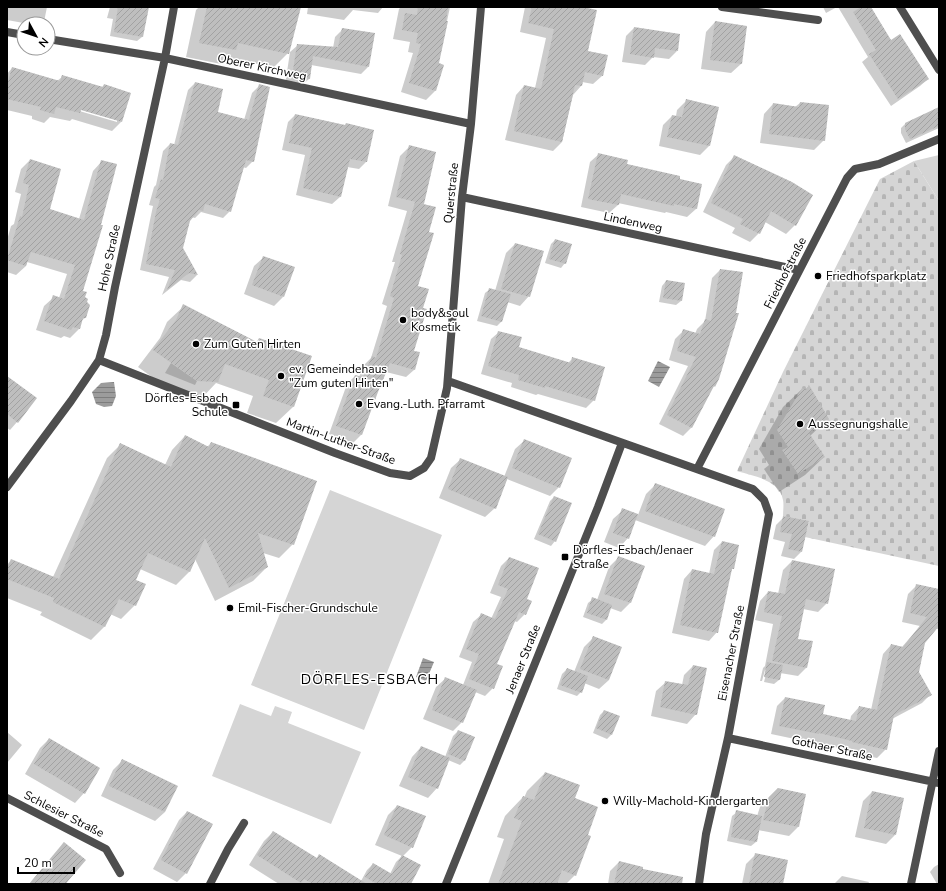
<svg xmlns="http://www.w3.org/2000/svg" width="946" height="891" font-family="'Nunito Sans',sans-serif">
<defs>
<pattern id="cemetery-stones" width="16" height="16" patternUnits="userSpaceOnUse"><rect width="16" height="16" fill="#d5d5d5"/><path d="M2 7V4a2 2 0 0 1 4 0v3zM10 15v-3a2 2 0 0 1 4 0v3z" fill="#b5b5b5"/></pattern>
<pattern id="water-rules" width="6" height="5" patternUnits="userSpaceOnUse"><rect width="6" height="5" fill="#9c9c9c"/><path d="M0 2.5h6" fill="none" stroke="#7d7d7d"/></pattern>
<pattern id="building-hatch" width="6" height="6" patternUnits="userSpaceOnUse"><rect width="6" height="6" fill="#bebebe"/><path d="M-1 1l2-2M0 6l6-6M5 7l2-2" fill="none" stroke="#a2a2a2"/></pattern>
</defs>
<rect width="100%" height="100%" fill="#fff"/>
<path fill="#d5d5d5" d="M939,155v46l-25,-40z
M171,363l26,18 -2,4 -30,-12z
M330,490l112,45 -78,195 -113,-45z
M240,704l31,12 4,-10 17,6 -4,11 73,29 -30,72 -119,-48z"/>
<path fill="url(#cemetery-stones)" d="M914,161l25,40v365l-134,-29 4,-15 -26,-6c0,-5 1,-11 0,-16 -3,-20 -30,-24 -46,-29l46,-99 97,-193z"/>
<path fill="url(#water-rules)" d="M658,361l12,6 -11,20 -11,-6z
M114,382l2,14 -4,10 -8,1 -8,-3 -4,-12 9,-9z
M423,658l11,4 -8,19 -10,-4z"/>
<path fill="#0003" fill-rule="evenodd" d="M7,7h40l-3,15 -3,2h-12l-22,-4z
M110,7l38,1 -6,29 -5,4 -27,-5 3,-17 -6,-1z
M199,7h85l4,46 -14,14 -47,-9 -6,6 -35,-7 10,-47z
M308,7h75l-5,6 -25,-3 -9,10 -37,-6z
M401,7h49l-12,57 4,1 -7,26 -9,9 -25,-8 12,-39 -5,-1 2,-10 -17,-3 6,-30z
M525,7h53l9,45 15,24 -9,8 -11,-2 -1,4 -8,9 -11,47 -9,9 -48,-11 11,-45 8,-9 11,2 11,-50 -26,-6z
M823,7h14l-11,6z
M838,7h32l21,34 37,38 -8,7 -29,20 -29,-44 6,-5z
M715,22l26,42 -10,9 -30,-4 5,-37z
M634,28l43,23 -8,8 -16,-2 -8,8 -23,-3 4,-26z
M343,29l25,38 -7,7 -50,-9 -2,14 -8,7 -16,-1 5,-33 8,-7 35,3 2,-11z
M12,68l45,13 5,-4 40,10 2,-2 17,37 -9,9 -40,-12 -2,2 -20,-4 -6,6 -12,-4v-3l-25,-6v-36zM76,108l41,12v2l-41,-12z
M195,83l22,30 27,7 8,-27 7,-7 -6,75 -7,7 -4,-1 -12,44 -7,7 -22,-6 -6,6 -4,-1 -2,3 -7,28 15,27 -7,7 -9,-2 -19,15 7,-18 -29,-7 10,-50 3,-14 -4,-1 5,-18 2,-2 7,-34 7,-7 4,1 14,-55z
M686,101l24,44 -10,10 -41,-9 4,-21 9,-9h4l1,-6z
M800,103l24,37 -10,10 -54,-7 4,-29 9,-10 22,3z
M939,110v18l-33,15 -5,-10v-5l5,-5z
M295,115l50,11 28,4 -7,32 -7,7 -12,-2 -7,30 -8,7 -36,-9 9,-40 -23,-5 6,-28z
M409,147l14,56 -1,1 6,28 -11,54 5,23 -9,42 1,19 -8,7 -20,-5 -9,20 -16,43 -8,8 -24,-9 18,-50 8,-8 4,1 5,-12 7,-7 16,-52 -5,-2 13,-42h-3l15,-51 -19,-5 12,-50z
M599,154l27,11 52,15 23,5 -5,24 -9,8 -21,-5 -1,1 -47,-10v2l-9,8 -28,-6 9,-45z
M735,156l60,69 -9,9 -21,-12 -6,11 -9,9 -18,-9 3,-5 -32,-16 23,-47z
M30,160l19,50 30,9 14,-48 9,-10 -20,131 3,26 -4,3 -2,8 -9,9 -6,-2 -3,2 -25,-8 8,-24 10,-9 5,1 8,-24 -40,-12 -1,4 -10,9 -9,-3v-32l4,-14 3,-2 7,-30 -6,-2 6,-23z
M555,240l10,23 -4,5 -16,-5 6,-19z
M515,244l14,52 -9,10 -13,-4 -6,20 -4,4 -20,-5 8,-28 5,-4 5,2 11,-38z
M264,257l19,40 -9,9 -30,-12 10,-28z
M720,270l-6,116 -4,4 -19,38 -8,8 -24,-12 29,-58 -19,-6 6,-21 9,-9 11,4 2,-5 8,-8 7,-43z
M666,281l15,20 -5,4 -17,-3 3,-16z
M184,306l72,36 3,-3 52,18 -18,50 -17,16 -29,-10 6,-17 -37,-13 -15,16 -21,-2 -42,-30 22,-29 7,-16z
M499,332l18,16 51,15 5,-5 21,42 -8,8 -48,-14 -2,1 -25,-8 1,-4 -31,-9 10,-35z
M7,379l10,43 -7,8 -3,-2z
M809,386l19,33 -18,17 14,21 -19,18 -26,17 -15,-23 5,-4 -10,-16 24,-42 19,-18 3,1z
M185,436l22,11 4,-4 82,101 -14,14 -16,-5 4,14 -14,14 -38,20 -20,-42 -5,12 -14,14 -36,-16 -5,11v25l-14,14 -11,-5 -5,12 -14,14 -51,-25 2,-3 -35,-14v-33l4,-5 42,17 54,-119 14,-14 44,21 7,-15z
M525,440l34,47 -9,9 -43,-17 -12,29 -10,9 -46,-19 12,-30 10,-9 43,18 11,-28z
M655,485l59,51 -9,10 -70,-26 -7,18 -9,10 -15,-6 9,-23 10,-9 15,5 8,-21z
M554,497l1,44 -4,5 -17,-7 16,-38z
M784,517l17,35 -7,7 -13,-3 4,-14 -12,-3 3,-14z
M722,542l11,26 -2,2 -14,62 -8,9 -37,-8 12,-54 8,-9 17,4 5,-24z
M509,558l16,42v14l-8,8 -3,-1 -18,44 -3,23 -8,8 -10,-4 -13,30 -9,9 -30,-12 13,-32 10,-9 17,7 9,-23 -13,-5 14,-35 8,-7 10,4 10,-22 -11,-4 11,-27z
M618,558l26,9 -14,36 -9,9 -11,-4 -4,12 -4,4 -19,-7 5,-14 5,-4 4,1 12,-33z
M792,561l35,42 -9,9 -15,-3 -6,31 9,28 -8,8 -18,-3 -1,7 -5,4 -10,-2 3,-12h-2l-3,11h-2l3,-13 2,-2 8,-42 -18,-4 5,-19 8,-9 10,2 5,-24z
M917,585l22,5v39h-3l-12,13 -6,30 12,23 -8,8 -30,16 -6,30 -9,9 -33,-7v-2l-34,-7h-1l-38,-8 6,-28 8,-8 37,17 28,6 1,-5 8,-9 12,3 12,-56 8,-9 11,2 18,-21 -18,-4 6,-28z
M593,638l16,42 -10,9 -15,-6 -3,9 -4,4 -20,-7 5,-15 5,-5 7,3 10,-25z
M693,666l3,48 -9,10 -36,-8 5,-25 10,-9 16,3 2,-10z
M604,711l8,23 -5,5 -14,-6 7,-18z
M458,731l6,30 -4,4 -12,-5 -11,28 -9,10 -29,-12 13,-29 9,-10 24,10 8,-21z
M7,732l15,13 -15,18z
M49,739l35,54 -9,10 -50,-29 15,-26z
M122,761l43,51 -10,9 -54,-25 12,-26z
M545,773l28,26 13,37 -11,39 -9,9h-78l16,-45 -7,-2 8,-21 18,-19 1,1 3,-7z
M872,792l23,43 -9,9 -31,-7 8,-36z
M805,795l-7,32 -9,9 -31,-6 -2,12 -5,4 -24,-5 5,-25 5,-4 20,4 3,-9 9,-10z
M397,806l15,41 -9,9 6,28h-130l-30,-19 15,-24 9,-9 43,27 4,-4 41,26 6,-11 6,-6 17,10 6,-12 6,-6 -27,-11 13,-30z
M187,812l-1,61 -9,9 -24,-13 26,-49z
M756,854l26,30h-40l4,-20z
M619,862l23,8 19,14h-53l2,-13z
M939,864v20h-2l-7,-12 4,-5z
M842,876l27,6 -1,2h-34z"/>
<path fill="url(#building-hatch)" d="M118,7h31l-6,30 -29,-5z
M207,7h94l-12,47 -51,-11 -2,7 -37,-7z
M418,7h30l-2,14h2l-9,42 5,2 -8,26 -27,-8 12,-39 -5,-1 2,-10 -16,-3 3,-17 12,2z
M532,7h51l14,3 -9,41 20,4 -5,21 -18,-4 -3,14 -7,-1 -13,57 -48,-11 10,-46 17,4 13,-60 -26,-6z
M861,7h10l20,33 9,-6 29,45 -31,20 -29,-45 7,-4 -23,-38z
M715,21l32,5 -5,38 -32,-4z
M634,27l46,7 -2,17 -23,-3 -1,10 -24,-4z
M342,28l33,5 -6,34 -56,-11 -3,23 -18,-2 5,-33 41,3z
M12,67l48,14 2,-6 41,12 1,-3 27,9 -9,29 -41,-12 -1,3 -24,-6 -2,7 -14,-4 1,-3 -34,-8v-13z
M195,82l28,7 -5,23 31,8 10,-36 11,3 -16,75 -8,-2 -15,52 -26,-8 -2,7 -4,-1 -9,11 -7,27 15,27 -9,-2 -22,17 8,-20 -29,-6 10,-52 4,-13 -5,-1 6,-19 2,1 7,-37 8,2z
M686,99l33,8 -9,39 -43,-9 5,-22 10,2z
M800,102l29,3 -4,36 -56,-7 4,-31 26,4z
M939,107v19l-29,13 -5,-10v-6z
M295,114l50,11 1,-2 28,7 -7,32 -17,-3 -9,38 -38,-9 9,-40 -23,-5z
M409,145l27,7 -12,52 -28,-7z
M598,153l30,7 -1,4 53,12v3l22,5 -5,25 -23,-5v2l-53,-12 -2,11 -31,-6z
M734,155l58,27 21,13 -17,31 -25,-15 -11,23 -20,-10 3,-5 -32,-16z
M30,159l31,10 -11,40 34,11 17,-60 16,4 -16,61h2l-20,66 4,1 -2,5 3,2 -1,3 3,3 -4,13h-3l-3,11 -7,-2 -2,3 -27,-9 9,-26 11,4 11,-34 -44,-13 -5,14 -19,-6 13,-44 2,1 7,-32 -6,-2z
M415,202l21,5 -7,25 5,1 -16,53 11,3 -6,19 4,1 -13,42 6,1 -5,18 -25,-7 -12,29 -16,43 -26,-9 19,-51 8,2 9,-21 4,2 18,-60 -4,-2 12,-41 -2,-1z
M555,239l17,5 -6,20 -17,-5z
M515,243l29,8 -14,46 -29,-8z
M263,256l32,11 -11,30 -32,-12z
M720,269l23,3 -7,41h3l-20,66 -4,8 -1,-1 -22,42 -25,-13 29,-58 -19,-6 6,-22 17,5 5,-15 6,2z
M666,280l19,3 -3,18 -19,-3z
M489,288l22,6 -9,28 -21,-6z
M183,304l74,38 2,-4 53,18 -18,51 -31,-11 6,-16 -44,-16 -7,18 -21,-1 -44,-31 23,-30z
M498,331l24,6 -3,10 52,16 1,-6 33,10 -10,34 -50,-15v2l-27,-8 1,-5 -31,-9z
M7,376l30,22 -19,25 -11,-9z
M809,385l20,34 -20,14 16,24 -27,17 -16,-24 6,-3 -11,-17 25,-42 4,2z
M185,435l24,12 2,-5 106,39 -23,64 -36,-12 10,34 -39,21 -24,-50 -15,34 -42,-19 -12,27 10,4 -10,22 -17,-7 -14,28 -52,-25 1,-4 -47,-19v-10l4,-10 48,20 61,-136 51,24z
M524,439l48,19 -12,30 -48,-20z
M460,458l48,19 -12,32 -48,-20z
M655,483l70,26 -10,28 -70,-26z
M554,496l18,7 -16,39 -18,-8z
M622,508l16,6 -9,25 -16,-6z
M783,516l26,5 -7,31 -14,-3 4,-15 -12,-2z
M722,541l17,4 -5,24h-2l-14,64 -38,-8 12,-56 22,5z
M618,556l27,10 -14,37 -27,-9z
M509,557l30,11 -12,31 5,2 -6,14 -7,-3 -22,52 6,2 -9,23 -25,-10 10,-25 -13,-5 15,-36 14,6 13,-30 -10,-4z
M792,560l43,9 -7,35 -22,-5 -8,40 15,2 -6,27 -35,-7 10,-45 -18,-4 4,-21 17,3z
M916,584l23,5v37l-14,17 -6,29 13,23 -38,20 -7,35 -35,-8v-1l-33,-8v1l-40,-8 6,-29 40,8 -2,9 33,7 3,-15 18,4 14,-66 12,3 24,-30 -17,-4z
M592,597l20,8 -5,15 -20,-7z
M593,636l29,11 -13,33 -29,-11z
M767,662l16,3 -3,15 -16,-3z
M693,665l14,3 -10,47 -37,-8 5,-26 23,4z
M567,668l21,8 -6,17 -22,-8z
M445,677l32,13 -14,33 -31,-13z
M604,710l16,6 -8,19 -16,-7z
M458,730l17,7 -10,24 -17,-7z
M49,738l51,30 -15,26 -51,-30z
M421,746l29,12 -12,31 -30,-12z
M122,759l56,27 -13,26 -56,-26z
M545,772l35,13 -5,13 23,9 -10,28 3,1 -15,40 -14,-6 -5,14h-59l24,-63 -8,-3 9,-22 11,4z
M778,788l28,6 -7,33 -36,-7 6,-23z
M872,791l32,7 -8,37 -32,-7z
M397,805l29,11 -13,32 -29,-13z
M736,810l26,6 -5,26 -26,-5z
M187,811l26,13 -26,50 -26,-14z
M273,831l44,27 2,-4 48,30h-54l-9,-5 -3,4 -44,-28z
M64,842l22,18 -18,21 -2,3h-37z
M755,853l33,7 -5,24h-34z
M402,855l19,10 -10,19h-34l-12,-7 8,-14 19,11z
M619,861l24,6v2l40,8 -1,7h-68z"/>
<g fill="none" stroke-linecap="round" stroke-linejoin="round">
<path stroke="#4e4e4e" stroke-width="8" d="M722,7l96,13
M900,7l39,63
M7,32l17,3
M48,39l117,19 306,66
M462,197l337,73
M99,360l236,93 55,20 20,3 14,-8 7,-10 16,-70 15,-191 9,-73 10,-117
M448,381l305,108 11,11 5,14 -41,224 -22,96 -7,50
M697,469l150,-291 8,-9 24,-5 60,-25
M7,487l64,-86 28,-41 7,-25 9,-48 50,-229 9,-51
M728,738l211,45
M7,798l99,51 14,24
M210,884l18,-35 16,-26
M446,884l152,-377 24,-64
M911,884l28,-133"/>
</g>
<g fill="#000" stroke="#fff" stroke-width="1.5">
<circle cx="818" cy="276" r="4"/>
<circle cx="403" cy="320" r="4"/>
<circle cx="196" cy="344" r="4"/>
<circle cx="281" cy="376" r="4"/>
<circle cx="359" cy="404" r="4"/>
<rect x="232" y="401" width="8" height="8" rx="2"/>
<circle cx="800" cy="424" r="4"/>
<rect x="561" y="553" width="8" height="8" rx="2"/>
<circle cx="230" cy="608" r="4"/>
<circle cx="605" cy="801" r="4"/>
</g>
<g text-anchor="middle" stroke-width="3" stroke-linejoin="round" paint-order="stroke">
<g font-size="12" fill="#000" stroke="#fff">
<text transform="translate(262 67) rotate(12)" y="4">Oberer Kirchweg</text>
<text transform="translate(451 193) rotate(-84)" y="4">Querstraße</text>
<text transform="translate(633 222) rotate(12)" y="4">Lindenweg</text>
<text transform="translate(109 258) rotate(-78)" y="4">Hohe Straße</text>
<text transform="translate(785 273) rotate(-63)" y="4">Friedhofstraße</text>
<text transform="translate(341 441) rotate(20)" y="4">Martin-Luther-Straße</text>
<text transform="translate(731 653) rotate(-79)" y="4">Eisenacher Straße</text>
<text transform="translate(523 659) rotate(-68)" y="4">Jenaer Straße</text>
<text transform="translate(832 748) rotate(12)" y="4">Gothaer Straße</text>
<text transform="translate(64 814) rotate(27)" y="4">Schlesier Straße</text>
</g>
<g font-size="12" fill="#000" stroke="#fff" text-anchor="start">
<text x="826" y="280">Friedhofsparkplatz</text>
<text x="411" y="317">body&amp;soul<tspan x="411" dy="14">Kosmetik</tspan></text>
<text x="204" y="348">Zum Guten Hirten</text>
<text x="289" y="373">ev. Gemeindehaus<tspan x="289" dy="14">"Zum guten Hirten"</tspan></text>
<text x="228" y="402" text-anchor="end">Dörfles-Esbach<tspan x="228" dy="14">Schule</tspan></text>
<text x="367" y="408">Evang.-Luth. Pfarramt</text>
<text x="808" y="428">Aussegnungshalle</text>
<text x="573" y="554">Dörfles-Esbach/Jenaer<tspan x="573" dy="14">Straße</tspan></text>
<text x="238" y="612">Emil-Fischer-Grundschule</text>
<text x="613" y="805">Willy-Machold-Kindergarten</text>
</g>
<g font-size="14" letter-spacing="1" fill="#000" stroke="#fff">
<text x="370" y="684">DÖRFLES-ESBACH</text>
</g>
</g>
<rect width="946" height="891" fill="none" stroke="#000000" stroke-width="16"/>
<g transform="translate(36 36) rotate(130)"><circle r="19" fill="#ffffff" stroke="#999999"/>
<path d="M0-3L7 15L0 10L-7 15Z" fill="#000000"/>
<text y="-6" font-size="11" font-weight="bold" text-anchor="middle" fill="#000000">N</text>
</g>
<path d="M18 867v6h56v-6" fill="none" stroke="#000000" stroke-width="2"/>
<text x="24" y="867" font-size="12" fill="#000000" stroke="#ffffff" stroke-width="3" paint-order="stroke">20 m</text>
</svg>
